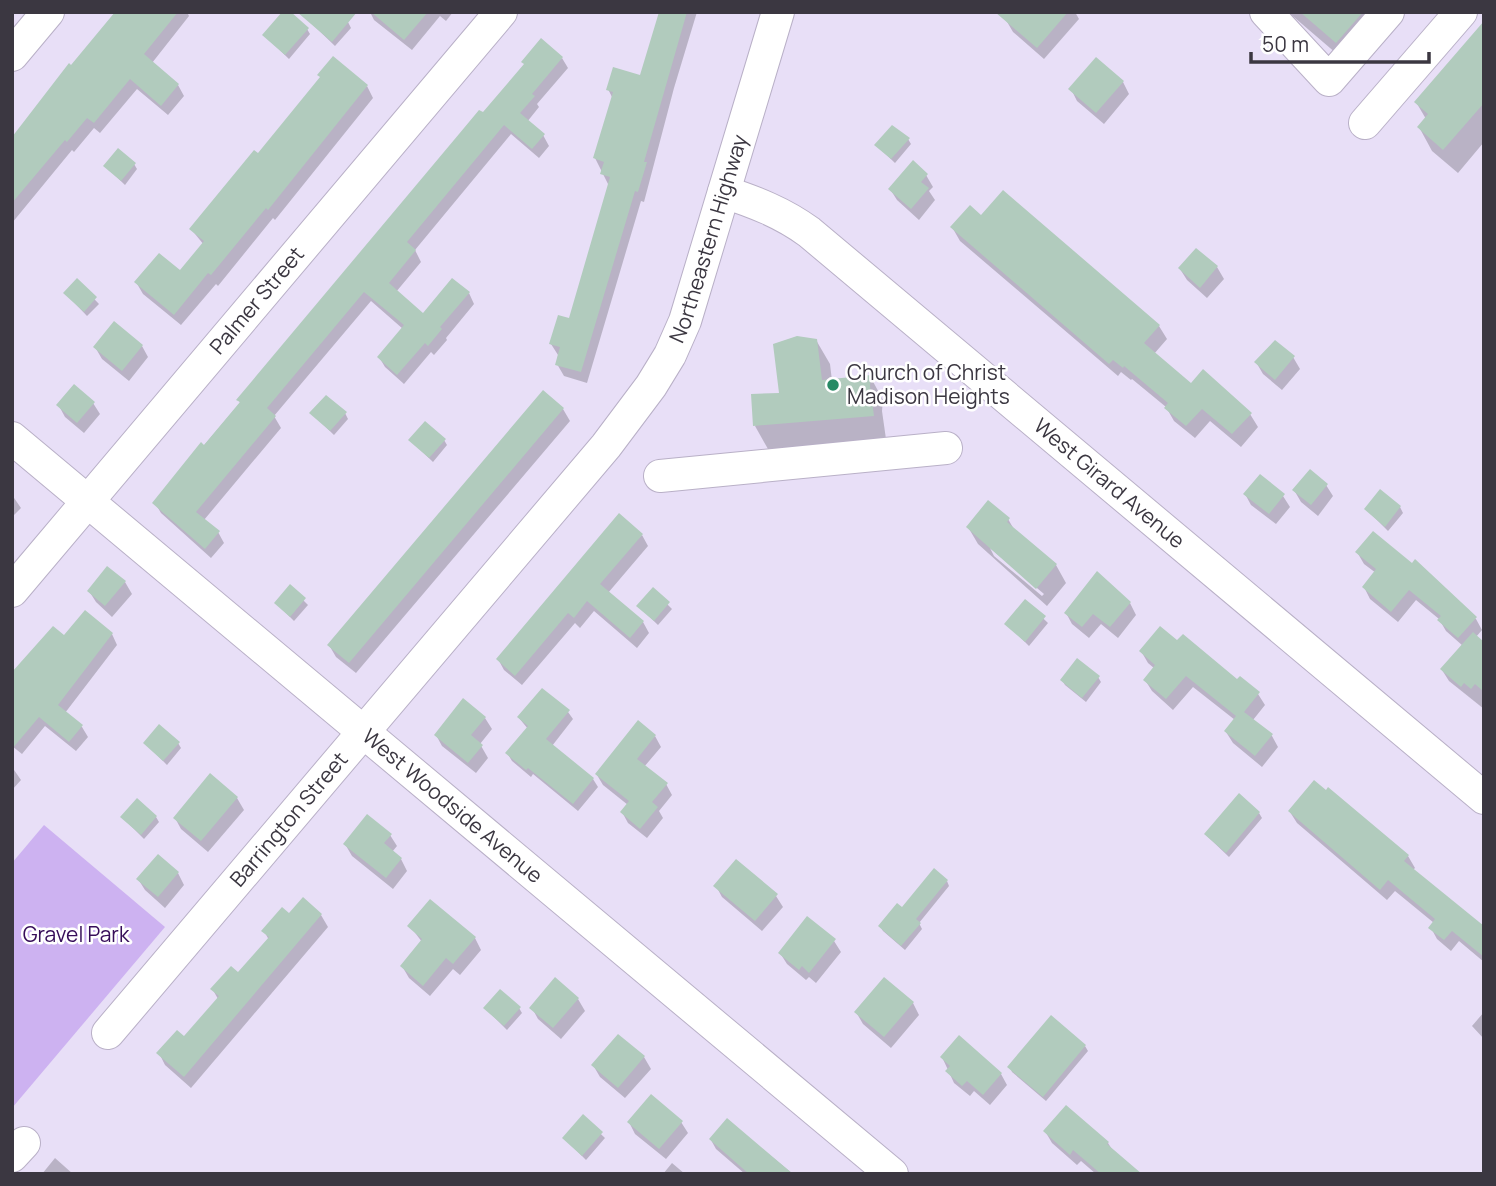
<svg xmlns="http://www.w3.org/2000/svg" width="1496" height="1186" font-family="Manrope,sans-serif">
<rect width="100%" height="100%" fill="#e8dff7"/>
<path fill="#cdb2f1" d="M44,825l121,102 -153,181v-245z"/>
<path fill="#0003" fill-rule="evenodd" d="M117,12h70l2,4 -37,47 26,22 6,11 -16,19 -31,-26 -37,44 -6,-5 -20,24 -2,-2 -60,73v-83z
M370,12h83l-7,9 -6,-5 -28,34 -38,-30z
M661,12h36l-23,76 -30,114 -3,-1 -54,182 -23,-7 -7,-12 1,-9 -7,-11 19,-23 39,-135 -14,-28 18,-59 -5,-10 33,-12z
M1013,12h62l4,7 -35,40 -31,-27 -7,-12z
M1288,12h112l-49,54z
M310,22h38l3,6 -16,18z
M1484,23v119l-26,31 -26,-22 -13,-24 7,-8 -10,-17z
M307,29l3,5 -21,25 -25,-24z
M562,58l6,10 -31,36 2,3 -12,15 16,13 6,11 -10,12 -28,-24 -96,116 6,12 -25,30 28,23 45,-22 5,11 -28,34 1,2 -13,15 -3,-3 -27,32 -19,-17 -6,-10 24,-28 -32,-28 -97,115 7,12 -77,92 14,12 6,11 -13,15 -50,-45 -6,-10 85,-100 -1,-3 244,-285z
M1123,82l6,12 -25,30 -27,-23 -6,-12z
M367,86l6,12 -98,122 -2,-2 -55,68 -2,-2 -35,41 -38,-31 -7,-12 44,-9 24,-28 -13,-16z
M908,139l3,5 -16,19 -19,-18z
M134,164l3,5 -12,16 -20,-19z
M926,175l7,12 -4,4 6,9 -16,20 -22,-20 -7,-11z
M981,217l178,109 8,13 -13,15 38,32 58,28 8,13 -17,20 -31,-26 -15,17 -21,-17 -8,-14 -34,-28 -1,1 -10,-8 -3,4 -158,-135 -8,-14z
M1196,250l21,17 7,12 -17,19 -20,-18 -7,-11z
M77,281l22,23 -12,12 -22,-23z
M816,340l14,24 2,17 38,-5 13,24 -1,11 4,28 -118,10 -13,-23 26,-31z
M142,346l6,11 -19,24 -27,-22 -7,-12z
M1293,357l7,12 -18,21 -19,-16 -7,-12z
M543,392l20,17 7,12 -214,252 -20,-16 -7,-12z
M93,403l7,11 -16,19 -19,-16 -6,-11z
M345,413l3,6 -14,16 -22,-21z
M410,440h34l3,5 -14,17z
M1326,485l7,11 -15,20 -17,-14 -7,-12z
M1245,494l38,2 7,11 -14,17 -25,-19z
M12,495l9,13 -9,9z
M1400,507l3,6 -15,18 -22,-22z
M1008,519l7,12 41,34 10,18 -19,23 -69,-62 -10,-17zM990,548l54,46 -2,2 -48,-40z
M642,535l6,11 -40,47 35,29 6,11 -12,15 -43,-37 -14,17 -5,-5 -53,62 -18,-15 -6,-11z
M1357,552l119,67 6,11 -6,7 8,7v65l-35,-28 -7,-11 21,-24 -17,-15 -7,-12 -23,-19 -18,22 -28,-23 -6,-12 12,-14 -12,-9z
M125,582l7,12 -20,23 -16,-15 -7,-11z
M290,587l18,18 -14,16 -18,-18z
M653,590l19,19 -14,16 -20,-19z
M1025,601l23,22 -19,23 -22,-22z
M1130,603l6,12 -18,23 -17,-14 -12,14 -17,-14 -6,-11z
M112,634l5,11 -52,68 17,14 6,10 -12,14 -31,-25 -23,28 -10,-8 52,-109z
M1177,643l81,51 7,11 -12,15 19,16 6,11 -16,20 -29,-24 -7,-11 9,-12 -42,-33 -20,23 -21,-19 -7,-11 10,-11 -7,-6 -7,-12z
M1098,677l3,5 -15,20 -21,-17 -3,-5z
M568,712l5,7 -21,27 41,33 5,8 -20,24 -45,-37 -2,3 -19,-16 -5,-8 21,-24 -9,-11z
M485,718l7,11 -12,15 8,14 -12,15 -34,-27 -6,-11z
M655,736l6,11 -17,20 22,17 6,11 -13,16 4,7 -16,20 -19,-15 -6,-11 6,-7 -25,-20 -6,-10z
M145,743h33l3,5 -14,17z
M12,767l9,13 -9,10z
M210,776l27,22 7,12 -36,42 -27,-23 -6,-11z
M1290,812l118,44 7,12 -2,2 71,58v34l-25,-21 -8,10 -14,-12 -6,-11 3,-5 -39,-32 -8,9 -90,-77z
M1259,813l3,5 -33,39 -23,-22z
M122,817h34l3,5 -15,17z
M390,835l7,11 -5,6 9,7 6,12 -14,18 -41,-33 -7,-12z
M178,873l6,12 -19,23 -20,-18 -7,-11z
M947,881l2,5 -30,37 3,6 -17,21 -22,-19 -3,-5z
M716,886l60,10 7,11 -21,24 -40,-34z
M289,915h32l7,12 -137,161 -26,-23 -6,-12 25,-15 34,-39 -5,-9 25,-16 31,-34 -5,-9z
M410,926l65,12 6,12 -21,25 -7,-6 -23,27 -21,-18 -7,-12 20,-24z
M834,941l7,11 -25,31 -7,-6 -3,3 -19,-16 -7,-11z
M578,999l7,12 -24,28 -23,-20 -6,-11z
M913,1003l6,12 -28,33 -28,-24 -7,-12z
M485,1008h34l3,5 -15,17z
M1484,1012v27l-12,-13z
M618,1036l26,21 7,12 -26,29 -25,-21 -7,-12z
M1085,1046l3,5 -42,50 -34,-29 -2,-5z
M942,1057l59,17 6,11 -17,20 -16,-14 -4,5 -16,-13z
M583,1117l22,21 -19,22 -22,-22z
M727,1120l66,54h-48l-29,-25 -5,-9z
M629,1122h52l7,11 -22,26 -31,-25z
M1045,1131l63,12 5,8 27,23h-44l-15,-13 -4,4 -25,-22z
M55,1158l18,16h-31z
M672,1163l13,11h-22z"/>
<path fill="#b1cbbd" d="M115,12h63l-34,42 35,30 -18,22 -31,-27 -36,44 -7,-5 -20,24 -2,-2 -53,63v-66l57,-74 2,2z
M282,12h9l18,16 -24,27 -23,-20z
M297,12h60l-25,30z
M371,12h57l-24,28z
M659,12h28l-43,150h3l-9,30 -3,-1 -54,181 -26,-7 5,-18 -11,-3 9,-29 11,3 41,-141 -10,-3 4,-12 -11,-4 20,-66 -7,-2 7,-23 27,8z
M995,12h73l-31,36z
M1300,12h63l-27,31z
M1484,21v82l-41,47 -26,-23 11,-13 -14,-12z
M541,38l22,19 -31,37 3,2 -15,17 25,21 -13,15 -28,-24 -97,117 9,8 -27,33 34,30 29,-35 18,14 -30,35 2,2 -14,17 -3,-3 -28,32 -20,-18 27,-32 -40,-33 -97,116 9,8 -80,96 24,19 -15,18 -53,-46 49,-61 3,3 36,-43 -4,-2 223,-266 20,-24 4,2 41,-48 -3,-2z
M333,56l35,29 -100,125 -2,-2 -55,67 -3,-2 -34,42 -40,-33 25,-29 21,17 24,-29 -15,-12 65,-79 4,3 62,-76 -3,-2z
M1096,57l28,24 -28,32 -28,-24z
M892,125l18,13 -19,21 -17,-14z
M118,148l18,15 -15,18 -18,-15z
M913,160l15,14 -7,8 8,6 -18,21 -23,-20z
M1003,190l157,135 -16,18 47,40 12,-14 49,44 -20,21 -30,-25 -16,17 -22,-18 4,-5 -44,-37 -1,2 -10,-8 -4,4 -159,-137 20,-22 11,10z
M1196,248l22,18 -18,22 -22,-20z
M77,278l20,19 -13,15 -21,-19z
M114,321l29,24 -21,26 -29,-24z
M797,336l20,3 5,41 49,-5 -1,11 4,30 -121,10 -2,-32 28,-1 -6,-49z
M1275,340l20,16 -20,24 -21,-18z
M74,384l21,18 -18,21 -21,-18z
M543,390l21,18 -215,255 -22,-18z
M326,395l21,17 -17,19 -21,-18z
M425,421l21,18 -17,19 -21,-18z
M1310,469l18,15 -17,21 -19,-15z
M1260,474l25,20 -16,20 -26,-20z
M1380,489l21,17 -16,21 -21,-18z
M988,500l22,18 -3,4 50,42 -21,25 -70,-62z
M619,513l24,21 -43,50 44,37 -14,17 -43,-37 -13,17 -6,-5 -53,63 -19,-17z
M1373,531l39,32 3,-4 62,58 -19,21 -21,-18 4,-4 -32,-26 -18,22 -29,-25 14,-18 -21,-17z
M107,566l19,15 -21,25 -18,-15z
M1097,571l34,31 -21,25 -17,-13 -11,13 -18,-14z
M290,584l16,14 -16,19 -16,-14z
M653,587l17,15 -16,19 -18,-15z
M1025,599l21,17 -21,26 -21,-18z
M85,610l28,23 -55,72 25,20 -14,17 -30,-25 -27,32v-77l41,-46 11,9z
M1160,626l17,14 6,-6 54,45 3,-3 20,16 -16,20 29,22 -18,22 -31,-25 12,-15 -50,-40 -20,23 -23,-19 12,-15 -16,-14z
M1473,632l11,10v50l-9,-8 -4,5 -7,-6 -3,4 -21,-18z
M1077,658l23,18 -18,22 -22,-18z
M542,688l28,22 -24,29 48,39 -21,26 -45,-36 -2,2 -21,-17 23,-27 -11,-9z
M463,698l23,19 -15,18 12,10 -15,18 -34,-28z
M638,720l18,15 -19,24 31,24 -16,19 6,5 -18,22 -20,-17 9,-11 -34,-27z
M159,724l21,18 -17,19 -20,-18z
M210,773l28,24 -37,44 -28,-23z
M1314,780l12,10 2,-3 81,68 -5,6 80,65v31l-32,-26 -8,9 -16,-12 7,-9 -47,-39 -8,10 -92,-79z
M1239,793l21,19 -34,41 -22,-19z
M137,798l20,18 -16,19 -21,-18z
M367,814l25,20 -8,9 18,15 -16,20 -43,-34z
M158,854l21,18 -21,25 -22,-18z
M736,859l42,35 -23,27 -42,-35z
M934,868l14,12 -32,39 5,4 -20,23 -23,-20 19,-23 5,4z
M303,897l19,17 -138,163 -28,-24 21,-23 7,6 35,-40 -9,-7 21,-23 7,6 31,-35 -8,-6 21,-24 7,6z
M430,899l46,38 -23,27 -7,-6 -23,28 -23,-20 22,-27 -15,-13z
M807,916l29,23 -27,34 -7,-7 -3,4 -21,-17z
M555,977l24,21 -26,30 -24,-20z
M884,977l30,25 -30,35 -30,-25z
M500,989l21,18 -17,19 -21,-18z
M1051,1015l35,30 -43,52 -36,-30z
M618,1034l27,22 -27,32 -27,-23z
M959,1035l43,38 -19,22 -16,-14 -5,5 -17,-15 5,-5 -10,-9z
M651,1094l32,27 -24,28 -32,-27z
M1066,1105l43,37 -2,2 35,30h-41l-28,-24 -3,5 -27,-24z
M583,1114l20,18 -21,24 -20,-18z
M727,1118l66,56h-44l-40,-35z"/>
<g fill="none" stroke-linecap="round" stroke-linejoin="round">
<g stroke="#b9b0c7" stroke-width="34">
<g id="minor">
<path d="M1266,12l63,68 59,-68"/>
<path d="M12,55l36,-43"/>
<path d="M1365,123l96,-111"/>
<path id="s1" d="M724,192c31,10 59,21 85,40l675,566"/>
<path id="s2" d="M12,438l880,736"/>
<path d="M660,476l286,-28"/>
<path id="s3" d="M12,591l489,-579"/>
<path id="s4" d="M108,1033l498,-587 45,-60 19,-31 15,-34 93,-309"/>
<path d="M12,1156l12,-13"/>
</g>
</g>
<use href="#minor" stroke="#fff" stroke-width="32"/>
</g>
<circle fill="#278a65" stroke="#fff" stroke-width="2.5" cx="833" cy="385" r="7"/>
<g text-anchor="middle" stroke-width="5" stroke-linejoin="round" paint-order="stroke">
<g font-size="21" fill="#3b3741" stroke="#fff">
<text dy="7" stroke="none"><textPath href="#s4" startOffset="1004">Northeastern Highway</textPath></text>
<text dy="7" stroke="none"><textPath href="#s3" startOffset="380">Palmer Street</textPath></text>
<text dy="7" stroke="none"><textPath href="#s1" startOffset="486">West Girard Avenue</textPath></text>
<text dy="7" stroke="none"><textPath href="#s2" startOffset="574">West Woodside Avenue</textPath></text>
<text dy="7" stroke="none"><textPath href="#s4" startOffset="280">Barrington Street</textPath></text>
</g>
<g font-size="21" fill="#3b3741" stroke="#fff" text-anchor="start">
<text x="847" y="380">Church of Christ<tspan x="847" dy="24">Madison Heights</tspan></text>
</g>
<g font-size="21" fill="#370e5a" stroke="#fff">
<text x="76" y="942">Gravel Park</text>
</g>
</g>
<rect width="1496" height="1186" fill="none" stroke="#3b3741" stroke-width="28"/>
<path d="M1251 52v10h178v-10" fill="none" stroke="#3b3741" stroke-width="3.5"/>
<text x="1262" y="52" font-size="21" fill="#3b3741" stroke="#ffffff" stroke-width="5" paint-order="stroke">50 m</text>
</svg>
